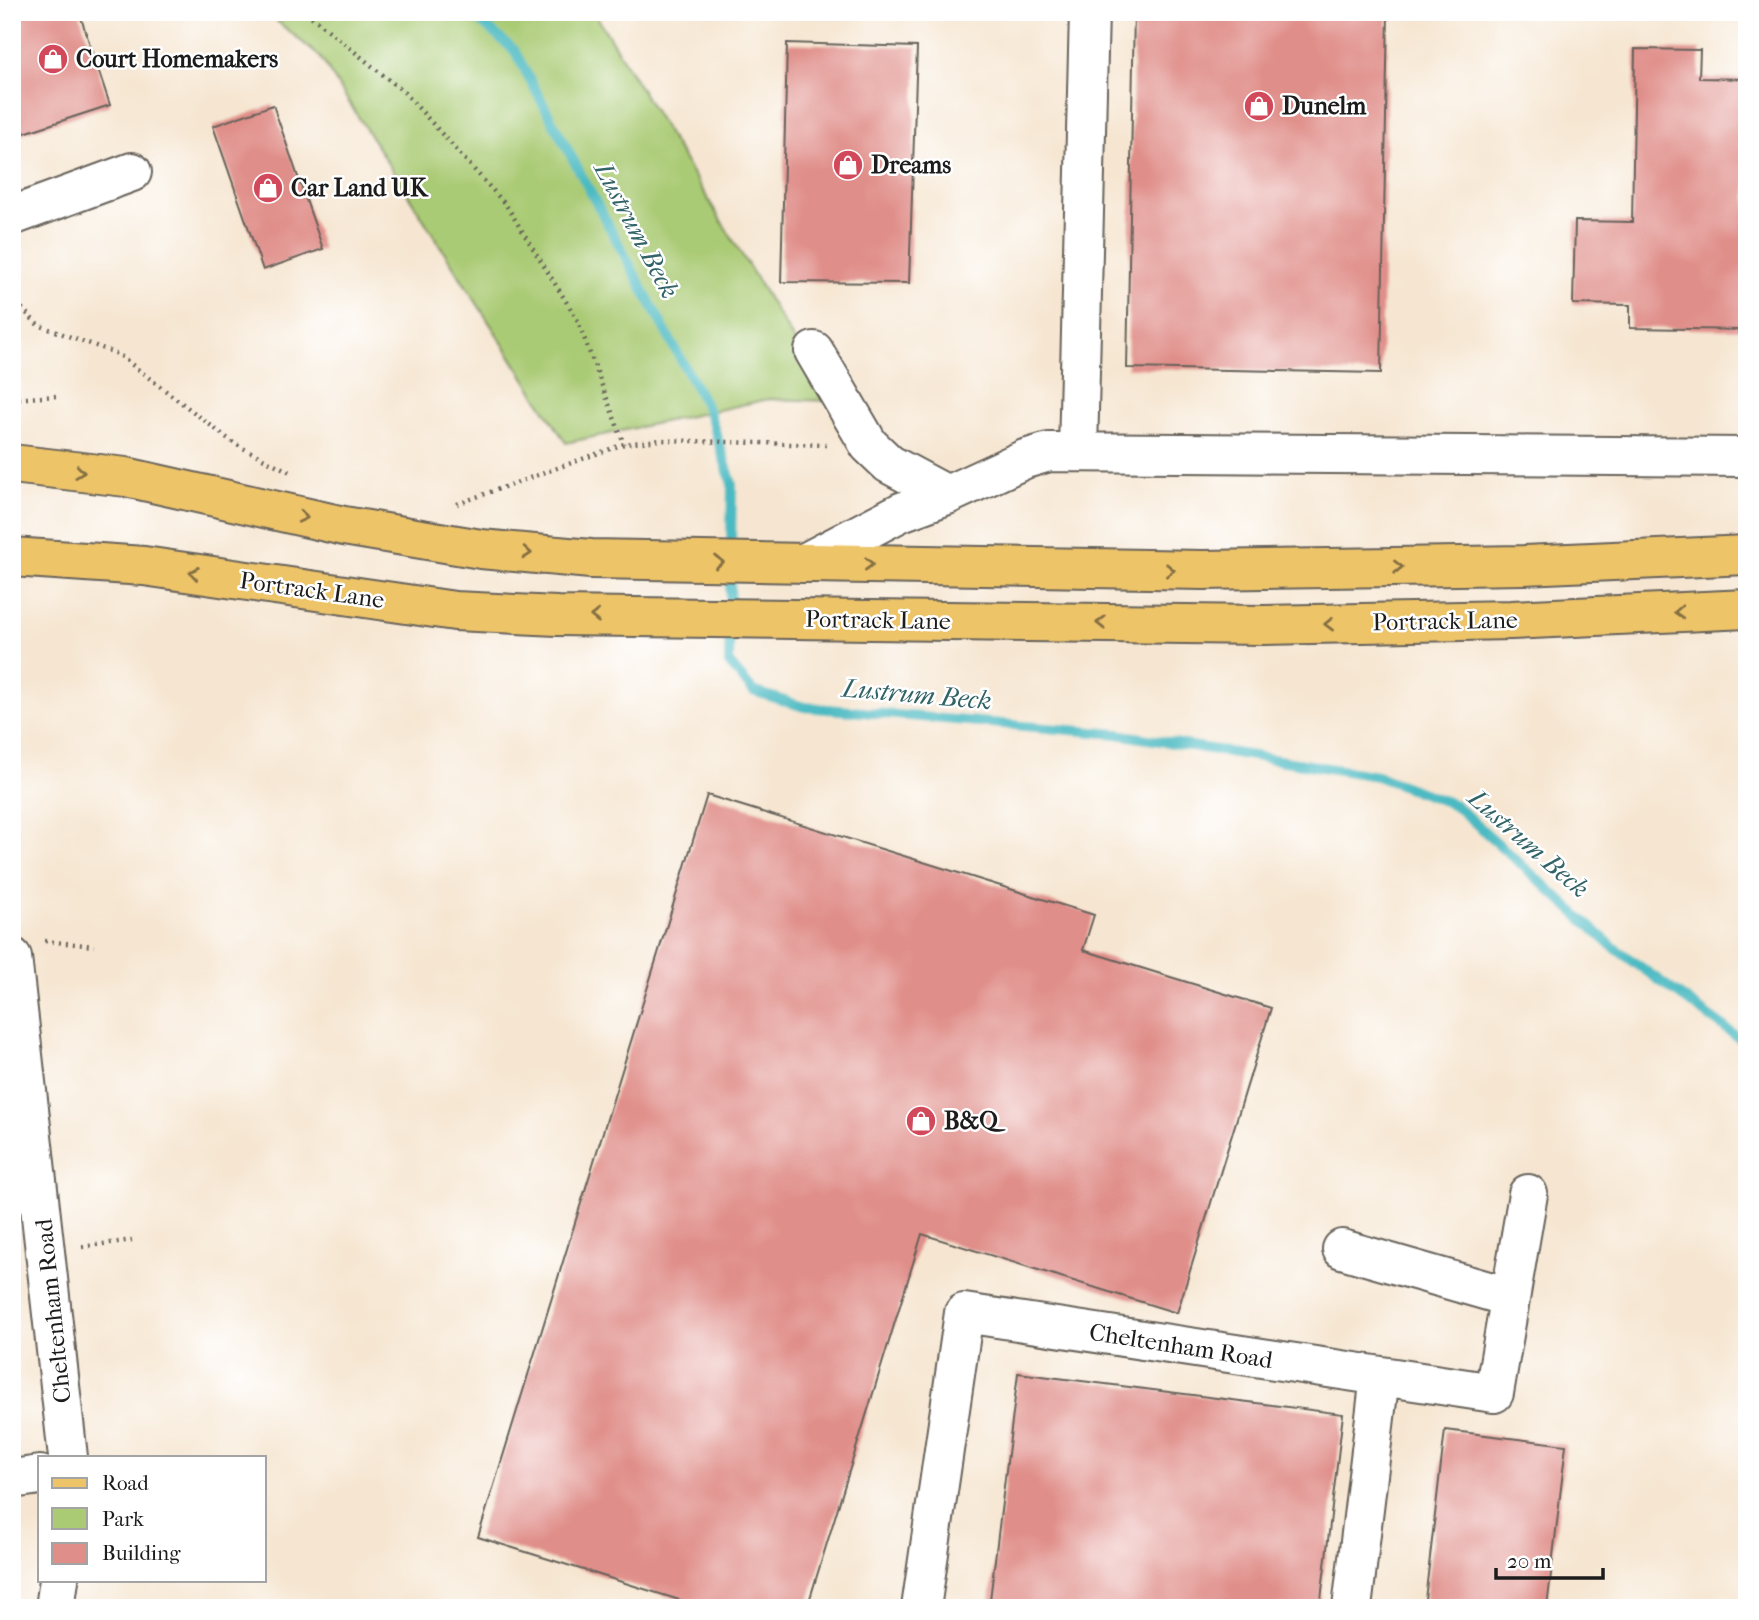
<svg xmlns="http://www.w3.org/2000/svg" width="1759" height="1620" font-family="'IM FELL French Canon',serif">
<rect width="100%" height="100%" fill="#fff"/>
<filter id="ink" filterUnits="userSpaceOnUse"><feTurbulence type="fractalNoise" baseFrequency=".0143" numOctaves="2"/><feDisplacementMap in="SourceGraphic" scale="14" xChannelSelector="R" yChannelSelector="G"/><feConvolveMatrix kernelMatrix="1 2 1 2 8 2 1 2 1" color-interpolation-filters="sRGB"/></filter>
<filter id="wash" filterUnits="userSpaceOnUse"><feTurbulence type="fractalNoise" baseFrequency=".00686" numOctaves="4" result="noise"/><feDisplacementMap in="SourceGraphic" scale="28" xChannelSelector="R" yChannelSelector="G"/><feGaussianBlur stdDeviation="1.57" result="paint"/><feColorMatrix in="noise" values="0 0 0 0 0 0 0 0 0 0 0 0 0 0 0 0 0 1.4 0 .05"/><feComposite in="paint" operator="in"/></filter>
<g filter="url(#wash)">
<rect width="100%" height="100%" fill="#f6e6d1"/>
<path fill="#aacb74" stroke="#637448" stroke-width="2" d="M266,12h328l237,389 -62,-2 -203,44 -246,-386z"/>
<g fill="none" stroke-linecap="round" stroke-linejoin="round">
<path stroke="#4bbac2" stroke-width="10" d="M469,12l45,38 195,362 23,72 -3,179 24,28 51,16 313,27 260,42 78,29 157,141 135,98"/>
</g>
<g id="blocks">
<path fill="#e08e89" d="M12,12h67l31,93 -98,32z
M1134,12h254l-7,361 -254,-5z
M787,43l130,4 -8,236 -128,-1z
M1635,49l65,1 -1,28 48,1v251l-117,-2v-23l-57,-1 2,-83 57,1z
M273,105l50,144 -60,21 -50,-144z
M707,795l387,120 -11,35 188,58 -94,305 -255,-79 -115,374h-102l-227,-71z
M1018,1373l325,41 -23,194h-331z
M1445,1430l121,15 -19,163h-123z"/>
</g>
</g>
<g filter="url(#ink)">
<use href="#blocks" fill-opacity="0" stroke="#68635b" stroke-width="2"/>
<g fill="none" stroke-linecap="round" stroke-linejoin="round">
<g stroke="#68635b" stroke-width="42">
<path id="minor" d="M12,216l120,-44
M814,351l55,94 20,19 58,31
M1078,451l11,-439
M804,563l97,-51 46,-17 78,-36 24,-7 698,5
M12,957l56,500
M1342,1249l167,48
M12,1479l28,-4
M55,1608l4,-28
M921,1608l43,-295 530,80 34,-199
M1352,1608l28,-232"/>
</g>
<g stroke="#68635b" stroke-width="42">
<path id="major" d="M12,464l114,13 218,49 137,23 110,10 612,11 321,-5 223,-10
M12,557l132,9 311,45 102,5 706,9 248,-5 236,-11"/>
</g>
<path stroke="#68635b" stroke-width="4.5" stroke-dasharray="2 5" stroke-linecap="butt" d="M306,12l99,81 101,112 71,114 47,125
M12,298l26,27 80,29 117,90 57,29
M12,399l45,-3
M457,504l167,-60 36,-4 166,5
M45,941l49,5
M82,1247l50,-7"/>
<use href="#minor" stroke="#fff" stroke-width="38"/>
<use href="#major" stroke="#eec469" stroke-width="38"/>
</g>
<defs><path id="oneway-chevron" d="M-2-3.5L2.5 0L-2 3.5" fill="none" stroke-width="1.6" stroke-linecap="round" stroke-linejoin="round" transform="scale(1.75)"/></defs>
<g stroke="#857042">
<use href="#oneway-chevron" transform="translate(80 472) rotate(7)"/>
<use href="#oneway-chevron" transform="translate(303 517) rotate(13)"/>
<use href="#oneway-chevron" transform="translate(527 553) rotate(5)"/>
<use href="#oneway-chevron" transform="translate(719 562)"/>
<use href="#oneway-chevron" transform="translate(869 564) rotate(1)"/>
<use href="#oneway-chevron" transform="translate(1398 567) rotate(-1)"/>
<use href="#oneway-chevron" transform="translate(1170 570) rotate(1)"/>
<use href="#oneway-chevron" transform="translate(194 573) rotate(-172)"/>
<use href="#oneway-chevron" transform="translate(1679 612) rotate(177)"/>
<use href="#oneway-chevron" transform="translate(595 616) rotate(-179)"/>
<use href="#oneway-chevron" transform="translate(1101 623) rotate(-179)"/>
<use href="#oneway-chevron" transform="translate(1329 624) rotate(179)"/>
</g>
</g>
<defs>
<g id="shop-disc" transform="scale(1.575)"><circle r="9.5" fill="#d1495b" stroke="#fff"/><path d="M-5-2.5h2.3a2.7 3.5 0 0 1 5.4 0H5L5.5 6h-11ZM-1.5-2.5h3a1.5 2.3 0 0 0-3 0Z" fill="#fff"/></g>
</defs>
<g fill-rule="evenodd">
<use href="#shop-disc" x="53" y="59"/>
<use href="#shop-disc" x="1259" y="106"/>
<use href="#shop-disc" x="848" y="165"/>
<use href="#shop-disc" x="268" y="188"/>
<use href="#shop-disc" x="921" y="1121"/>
</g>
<g text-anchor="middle" stroke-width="5" stroke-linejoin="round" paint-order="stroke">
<g font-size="24" font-weight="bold" fill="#1c1c1c" stroke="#fff" text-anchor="start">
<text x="76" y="67">Court Homemakers</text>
<text x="1282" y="114">Dunelm</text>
<text x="871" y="173">Dreams</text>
<text x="291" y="196">Car Land UK</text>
<text x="944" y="1129">B&amp;Q</text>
</g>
<g font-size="24" fill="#1c1c1c" stroke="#fff">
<text transform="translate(312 590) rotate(8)" y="8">Portrack Lane</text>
<text transform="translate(878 620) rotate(1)" y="8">Portrack Lane</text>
<text transform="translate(1445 621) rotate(-1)" y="8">Portrack Lane</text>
<text transform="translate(53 1311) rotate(-96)" y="8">Cheltenham Road</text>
<text transform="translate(1181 1346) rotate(9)" y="8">Cheltenham Road</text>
</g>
<g font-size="26" font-style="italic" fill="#316367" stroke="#fff">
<text transform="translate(637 230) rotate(62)" y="9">Lustrum Beck</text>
<text transform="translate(917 694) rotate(5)" y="9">Lustrum Beck</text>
<text transform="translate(1529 843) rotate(41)" y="9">Lustrum Beck</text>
</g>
</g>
<rect width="1759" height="1620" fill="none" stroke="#fff" stroke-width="42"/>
<rect x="38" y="1456" width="228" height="126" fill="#ffffff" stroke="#a4a4a4" stroke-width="2"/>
<rect x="52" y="1478" width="35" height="10" fill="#eec469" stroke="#a4a4a4" stroke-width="2"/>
<text x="102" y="1490" font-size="21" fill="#1c1c1c">Road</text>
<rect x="52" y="1508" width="35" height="21" fill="#aacb74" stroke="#a4a4a4" stroke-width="2"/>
<text x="102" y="1526" font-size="21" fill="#1c1c1c">Park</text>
<rect x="52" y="1543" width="35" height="21" fill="#e08e89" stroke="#a4a4a4" stroke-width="2"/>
<text x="102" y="1560" font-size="21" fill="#1c1c1c">Building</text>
<path d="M1496 1568v10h107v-10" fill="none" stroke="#1c1c1c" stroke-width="3.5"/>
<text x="1507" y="1568" font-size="21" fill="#1c1c1c" stroke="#ffffff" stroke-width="5" paint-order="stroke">20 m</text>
</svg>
